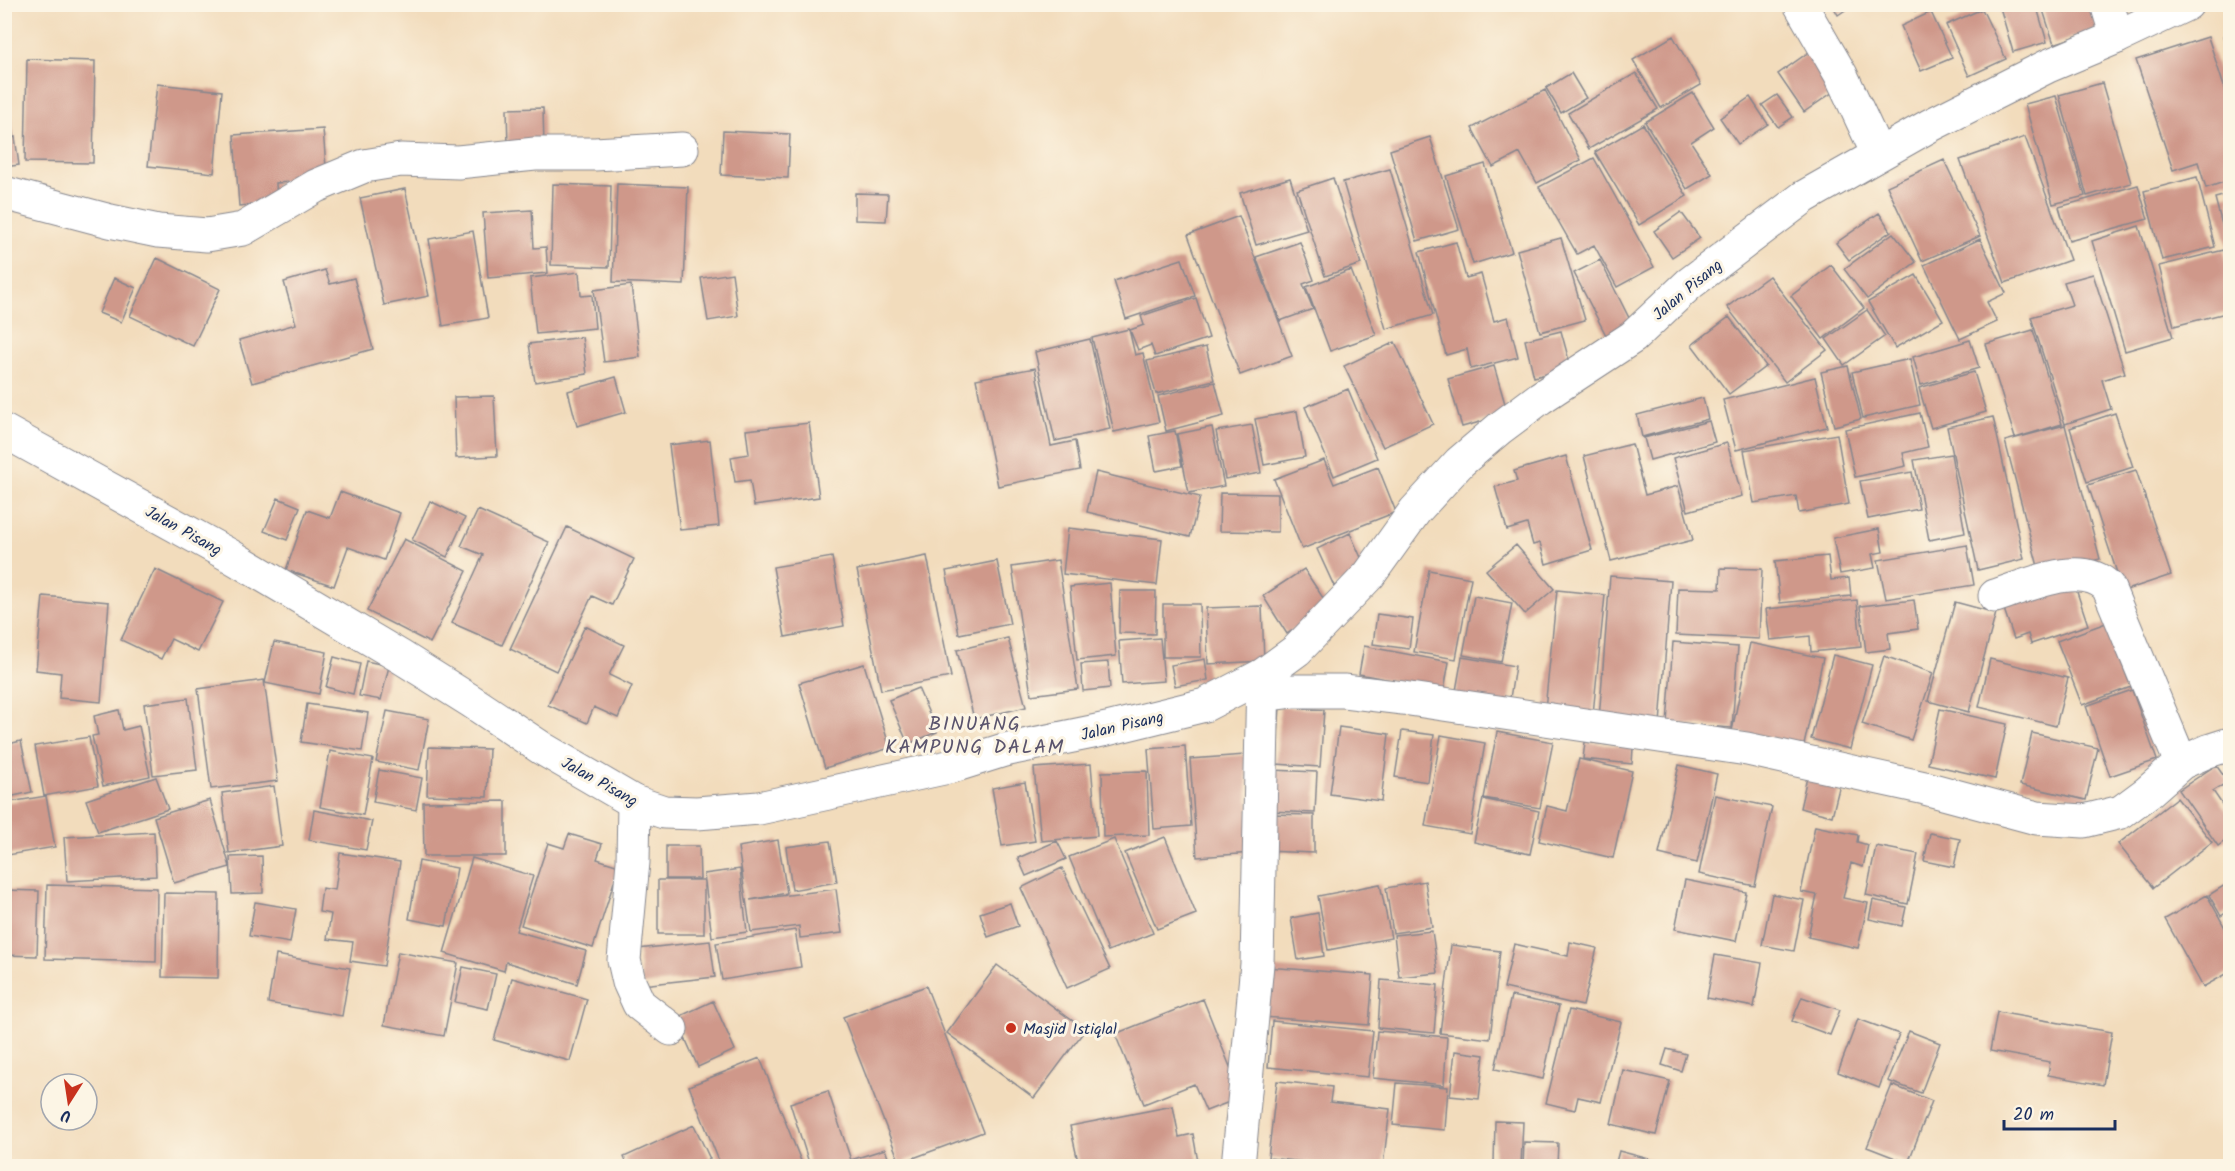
<svg xmlns="http://www.w3.org/2000/svg" width="2235" height="1171" font-family="Kalam,sans-serif">
<rect width="100%" height="100%" fill="#fcf5e5"/>
<filter id="ink" filterUnits="userSpaceOnUse"><feTurbulence type="fractalNoise" baseFrequency=".0167" numOctaves="2"/><feDisplacementMap in="SourceGraphic" scale="12" xChannelSelector="R" yChannelSelector="G"/><feConvolveMatrix kernelMatrix="1 2 1 2 8 2 1 2 1" color-interpolation-filters="sRGB"/></filter>
<filter id="wash" filterUnits="userSpaceOnUse"><feTurbulence type="fractalNoise" baseFrequency=".008" numOctaves="4" result="noise"/><feDisplacementMap in="SourceGraphic" scale="24" xChannelSelector="R" yChannelSelector="G"/><feGaussianBlur stdDeviation="1.35" result="paint"/><feColorMatrix in="noise" values="0 0 0 0 0 0 0 0 0 0 0 0 0 0 0 0 0 1.4 0 .05"/><feComposite in="paint" operator="in"/></filter>
<g filter="url(#wash)">
<rect width="100%" height="100%" fill="#f2dcbc"/>
<g id="blocks">
<path fill="#cf988a" d="M1832,4h22l-16,11z
M1913,4h17v1l-15,6z
M1999,4h37l11,38 -34,10z
M2041,4h49l8,25 -44,15z
M1982,9l24,50 -37,17 -23,-51z
M1931,12l21,46 -31,13 -20,-45z
M2230,34v26l-7,-24z
M1673,36l28,49 -40,23 -28,-48z
M2208,37l22,68v75l-24,8 -8,-26 -25,8 -37,-110z
M1809,52l27,38 -32,22 -26,-38z
M27,59l68,2 -2,102 -68,-1z
M1571,73l15,25 -25,15 -15,-25z
M1636,73l22,36 -69,40 -21,-36z
M2102,83l29,100 -44,13 -28,-101z
M157,84l65,7 -8,82 -66,-7z
M5,88l9,47 -9,1z
M1545,90l36,70 -44,23 -17,-30 -27,14 -21,-39z
M1693,93l21,34 -23,15 21,32 -25,15 -42,-67z
M1777,95l16,22 -15,10 -16,-22z
M2056,96l29,100 -32,8 -28,-100z
M1750,97l18,27 -30,20 -18,-26z
M543,108l1,39h-36l-1,-38z
M1643,124l44,72 -48,29 -44,-73z
M323,129l4,51 -51,3 1,20 -38,3 -5,-71z
M723,131l67,3 -2,44 -67,-3z
M15,137l4,28 -15,2v-28z
M1430,137l29,92 -42,12 -27,-91z
M2025,137l45,123 -65,23 -45,-123z
M1594,158l60,109 -37,20 -23,-42 -17,9 -38,-67z
M1944,160l36,76 -58,25 -35,-75z
M1485,164l27,88 -39,12 -27,-88z
M1390,169l43,146 -47,14 -43,-147z
M2197,177l18,70 -53,13 -18,-69z
M1290,178l17,52 -51,15 -16,-52z
M1333,178l28,86 -36,12 -28,-86z
M553,184l58,2 -2,81 -58,-2z
M617,184l71,3 -4,98 -71,-3z
M2138,185l10,34 -79,22 -10,-34z
M405,189l24,107 -45,9 -24,-107z
M855,193l33,1 -2,27 -31,-1z
M2230,194v61l-15,-57z
M532,210l2,38 12,-1 2,26 -60,5 -5,-65z
M1681,212l19,26 -28,19 -18,-26z
M1879,213l12,18 -42,29 -13,-17z
M1239,216l53,140 -52,19 -52,-140z
M2139,226l34,111 -48,14 -33,-110z
M473,231l15,87 -45,8 -14,-87z
M1893,233l23,29 -49,37 -23,-30z
M1561,238l24,82 -45,12 -23,-82z
M1980,239l26,54 -19,9 10,20 -37,17 -36,-74z
M1300,242l14,38 -11,4 10,25 -33,12 -24,-64z
M1456,242l10,36 15,-4 13,47 14,-4 10,40 -47,12 -4,-20 -21,6 -27,-103z
M2224,250l6,27v35l-56,14 -15,-60z
M157,258l63,31 -27,57 -63,-30z
M1182,259l13,37 -69,23 -12,-38z
M1600,260l34,68 -25,13 -35,-68z
M1831,265l33,43 -41,31 -32,-43z
M325,270l5,14 24,-6 19,71 -121,34 -13,-43 57,-16 -12,-42z
M1351,270l25,65 -46,16 -24,-64z
M579,272l2,24 11,-1 3,33 -59,6 -6,-56z
M732,273l6,43 -30,5 -7,-43z
M2093,274l32,99 -23,7 9,29 -46,15 -34,-107 41,-12 -8,-23z
M1916,275l27,45 -48,28 -27,-46z
M1769,276l58,74 -42,32 -58,-75z
M114,278l22,10 -15,34 -22,-9z
M631,285l9,72 -36,5 -10,-72z
M1196,298l13,40 -54,18 -4,-11 -13,5 -8,-20 14,-5 -3,-9z
M1867,310l18,26 -41,29 -18,-26z
M1729,317l37,49 -37,28 -37,-49z
M1129,329l6,26 8,-2 16,69 -45,10 -22,-94z
M2033,330l29,94 -47,14 -29,-94z
M1561,331l10,37 -37,9 -9,-37z
M582,337l5,37 -52,8 -6,-38z
M1090,339l20,90 -55,12 -20,-89z
M1970,340l9,28 -58,17 -8,-28z
M1395,342l38,82 -50,23 -39,-81z
M1206,347l8,33 -58,14 -9,-33z
M1910,359l10,46 -57,13 -11,-46z
M1494,366l14,48 -46,13 -14,-48z
M1848,366l13,53 -27,7 -13,-54z
M1035,368l16,78 24,-5 5,29 -82,16 -22,-107z
M1974,372l12,40 -55,16 -12,-40z
M616,377l10,35 -49,14 -9,-35z
M1815,377l12,50 -91,23 -13,-50z
M1215,382l9,34 -58,15 -8,-35z
M1348,389l29,69 -43,18 -29,-69z
M494,396l3,60 -41,2 -2,-61z
M1703,398l5,21 -66,18 -5,-22z
M1297,411l8,46 -41,8 -9,-46z
M1920,413l8,34 -25,6 3,13 -51,11 -10,-48z
M2115,413l18,54 -46,15 -17,-54z
M1993,417l31,142 -46,11 -31,-143z
M1709,421l6,21 -65,18 -6,-22z
M809,423l10,74 -65,9 -4,-26 -15,2 -4,-25 18,-3 -3,-24z
M1252,425l9,48 -36,6 -9,-48z
M2065,425l35,134 -60,15 -35,-133z
M1212,427l12,59 -35,7 -12,-59z
M1175,431l7,35 -26,5 -7,-35z
M1837,434l12,70 -50,9 -3,-17 -42,7 -10,-53z
M710,440l9,86 -39,4 -11,-85z
M1727,443l15,53 -54,15 -15,-53z
M1632,444l13,51 33,-9 15,54 -82,21 -27,-105z
M1951,454l14,79 -36,7 -15,-80z
M1566,456l26,94 -46,14 -6,-21 -7,2 -6,-21 -20,6 -12,-43 22,-6 -3,-10z
M1324,460l10,24 44,-17 18,45 -94,37 -28,-70z
M2136,470l35,105 -48,16 -35,-106z
M1096,472l104,25 -10,40 -103,-25z
M1912,472l7,37 -51,10 -8,-38z
M340,492l60,21 -16,47 -36,-13 -14,39 -48,-16 21,-60 23,8z
M1220,493l58,1v38l-59,-1z
M278,498l22,9 -13,33 -23,-9z
M430,501l35,17 -18,39 -35,-17z
M478,510l71,32 -47,103 -50,-22 31,-68 -22,-9z
M567,527l67,32 -22,46 -20,-9 -36,75 -46,-22z
M1068,528l94,11 -5,46 -94,-11z
M1879,529l4,23 -11,2 3,14 -35,6 -7,-36z
M1350,533l17,38 -33,15 -17,-37z
M404,539l63,32 -37,72 -63,-32z
M1516,545l38,44 -29,25 -39,-44z
M1967,545l7,40 -88,14 -8,-39z
M927,556l24,121 -70,13 -24,-120z
M1828,556l3,24 18,-2 2,18 -71,7 -5,-42z
M832,557l12,69 -59,11 -12,-70z
M1058,560l20,129 -47,6 -19,-128z
M997,561l13,63 -51,10 -13,-63z
M1721,568l41,1 -3,70 -83,-4 2,-47 42,1z
M155,569l68,33 -25,50 -27,-13 -10,20 -40,-19z
M1304,569l25,38 -42,27 -24,-38z
M1429,570l42,8 -15,81 -42,-7z
M1610,576l61,5 -11,143 -61,-5z
M2073,580l15,45 -57,19 -3,-10 -14,5 -12,-36z
M1110,583l6,73 -39,4 -7,-73z
M1557,590l48,5 -12,119 -48,-5z
M1120,591h36l-1,43 -36,-1z
M43,596l66,6 -8,100 -42,-4 2,-25 -25,-3z
M1474,596l38,7 -11,59 -38,-7z
M1857,600l4,47 -50,5 -1,-16 -40,4 -4,-31z
M1914,600l4,29 -30,4 2,16 -24,3 -6,-46z
M1955,602l41,11 -27,99 -41,-11z
M1163,604h37l1,53h-38z
M1262,606l2,55 -56,3 -2,-56z
M1377,614l36,5 -4,30 -36,-5z
M2106,623l25,64 -49,18 -25,-64z
M585,626l39,19 -15,30 23,11 -14,32 -24,-11 -7,16 -39,-18z
M1008,638l18,69 -52,12 -17,-69z
M1160,638l4,43 -42,3 -3,-43z
M274,642l53,10 -8,42 -54,-11z
M1673,642l65,5 -6,81 -65,-5z
M1750,643l73,15 -19,87 -72,-14z
M1364,646l85,16 -5,28 -85,-16z
M1833,655l39,10 -22,84 -39,-10z
M1884,656l49,17 -22,67 -49,-16z
M334,657l26,7 -7,30 -27,-7z
M1462,657l53,9 -7,45 -54,-9z
M1205,659l3,21 -33,6 -4,-21z
M1990,659l78,19 -12,48 -77,-19z
M366,661l23,5 -8,34 -22,-4z
M1108,662l2,26 -27,3 -2,-27z
M864,664l26,84 -65,20 -26,-85z
M264,680l14,101 -67,8 -13,-100z
M918,688l19,44 -29,12 -19,-44z
M2132,690l25,70 -47,16 -24,-70z
M188,698l9,72 -44,5 -9,-71z
M307,704l61,9 -6,38 -61,-9z
M1280,707l44,3 -4,57 -44,-3z
M1940,709l67,15 -12,55 -67,-15z
M119,710l4,20 16,-4 11,50 -47,10 -11,-50 6,-1 -4,-19z
M387,711l42,8 -10,51 -43,-8z
M1339,727l50,7 -8,67 -51,-7z
M1402,731l32,4 -6,47 -33,-5z
M1497,732l56,10 -13,66 -56,-10z
M2032,733l66,15 -12,52 -66,-15z
M1441,735l44,8 -15,91 -45,-8z
M89,737l9,49 -54,10 -9,-50z
M21,741l11,51 -28,6v-53z
M1585,742l48,6 -1,16 -49,-5z
M1185,746l6,80 -37,3 -6,-80z
M429,747l60,2 -2,48 -60,-2z
M330,751l43,8 -10,56 -43,-8z
M1245,755l7,98 -55,4 -7,-98z
M1579,759l53,12 -19,87 -74,-17 8,-35 20,5z
M1091,764l6,72 -56,5 -7,-73z
M1679,765l38,9 -20,89 -38,-9z
M2216,765l12,17 -15,9 17,25v21l-12,9 -39,-56z
M379,770l43,8 -6,32 -43,-8z
M1272,770l45,2 -2,41 -45,-2z
M1147,771l2,64 -46,2 -1,-65z
M1808,773l33,7 -9,36 -32,-8z
M156,777l12,32 -70,23 -12,-32z
M1025,782l10,59 -33,5 -10,-58z
M274,786l8,60 -53,7 -7,-60z
M1715,795l57,12 -17,79 -56,-12z
M46,796l9,51 -47,8 -4,-20v-32z
M2177,798l35,44 -59,46 -35,-44z
M1483,799l56,12 -9,43 -56,-12z
M210,800l20,67 -56,16 -20,-66z
M506,801v55h-82l-1,-54z
M314,810l58,11 -6,29 -57,-10z
M1266,814l48,1v38l-49,-2z
M1815,826l43,9 -1,7 11,3 -5,22 -12,-4 -8,35 25,5 -10,45 -50,-11 9,-42 -16,-3z
M154,832l2,44 -89,5 -3,-44z
M1930,833l30,6 -6,28 -30,-6z
M569,834l33,10 -5,15 22,7 -26,82 -72,-23 27,-82 16,5z
M1165,837l31,77 -39,15 -32,-76z
M1114,839l39,94 -45,18 -39,-94z
M778,840l9,53 -37,7 86,-11 6,44 -42,5 -1,-12 -48,6 -13,-85z
M830,841l7,41 -45,8 -6,-43z
M1057,841l9,18 -40,17 -8,-18z
M666,846h33l1,33h-34z
M1876,846l42,8 -10,50 -42,-9z
M340,853l60,9 -16,104 -34,-5 3,-19 -26,-3 4,-25 -12,-2 3,-24 13,2z
M262,856l1,37 -31,1 -2,-37z
M472,858l61,18 -17,55 70,20 -9,33 -71,-22 -2,9 -60,-18z
M419,861l38,7 -11,58 -37,-7z
M1062,868l48,101 -43,19 -46,-100z
M740,869l7,63 -35,5 -8,-63z
M658,880h46v54h-46z
M1685,880l61,12 -10,49 -61,-12z
M1425,881l7,46 -39,6 -7,-45z
M1380,884l11,54 -63,12 -10,-54z
M47,885l110,3 -1,74 -111,-3z
M2225,885l5,10v15l-9,6 -12,-21z
M4,890l35,1 -2,65 -33,-1z
M164,893l55,1 -1,84 -56,-1z
M1772,894l32,6 -10,51 -32,-6z
M2207,895l23,42v35l-27,15 -38,-68z
M1873,900l33,7 -4,19 -33,-7z
M255,902l41,7 -6,34 -41,-7z
M1010,903l8,23 -30,11 -8,-24z
M1318,913l6,43 -26,4 -7,-42z
M795,930l6,37 -79,13 -6,-37z
M1432,931l6,42 -39,4 -5,-42z
M710,941l5,36 -73,8 -4,-36z
M1570,942l27,6 -14,58 -79,-18 10,-44 54,12z
M1451,945l49,6 -10,88 -50,-6z
M398,952l60,11 -14,73 -60,-11z
M276,955l74,13 -8,48 -74,-13z
M1715,955l47,8 -8,44 -47,-9z
M997,965l88,65 -51,68 -87,-65z
M463,967l33,7 -8,35 -33,-7z
M1266,967l107,8 -4,50 -107,-8z
M512,978l75,21 -17,62 -76,-21z
M1381,980l57,5 -4,48 -56,-5z
M926,986l57,146 -83,31 -57,-146z
M1511,996l48,10 -16,73 -48,-10z
M1802,997l38,13 -10,25 -38,-14z
M1203,999l39,98 -36,14 -12,-27 -50,20 -29,-70z
M713,1001l22,49 -37,17 -22,-49z
M1569,1010l52,12 -20,80 -23,-5 -3,13 -29,-7z
M1997,1012l115,20 -9,53 -55,-10 2,-13 -60,-11z
M1858,1019l41,15 -20,54 -41,-16z
M1272,1021l101,10 -5,46 -100,-10z
M1377,1031l70,6 -3,48 -71,-7z
M1909,1031l31,12 -19,50 -33,-12z
M1667,1049l19,5 -5,17 -19,-6z
M1455,1051l29,4 -5,44 -29,-3z
M760,1058l43,108h-82l-32,-80z
M1623,1070l47,11 -14,54 -45,-11z
M1277,1081l55,6 -2,15 60,7 -7,57h-42l-73,-8z
M1397,1083l51,4 -3,43 -52,-5z
M1892,1085l40,16 -24,62 -41,-16z
M828,1091l23,69 34,-11 6,17h-81l-20,-63z
M1173,1106l6,31 14,-3 5,28 -22,4h-97l-9,-40z
M1495,1121l28,1 -2,43 -27,-1z
M694,1125l16,34 -15,7h-67l-4,-9z
M1524,1142l34,1 -1,23h-34z
M1619,1151l49,13 -1,2h-52z"/>
</g>
</g>
<g filter="url(#ink)">
<use href="#blocks" fill-opacity="0" stroke="#86868d" stroke-width="1.5"/>
<g fill="none" stroke-linecap="round" stroke-linejoin="round">
<g stroke="#86868d" stroke-width="35">
<path id="street" d="M1800,4l41,71 37,79
M2107,4l10,33
M4,193l106,28 48,10 49,4 36,-6 73,-43 48,-20 37,-6 57,2 77,-8h60l87,-5
M1995,596c31,-10 87,-37 113,-9l73,176
M1262,695l32,-4h50l59,7 344,51 178,39 112,30 47,3 37,-9 27,-20 33,-29 27,-12 22,-7
M634,802l-1,60 -9,98 5,22 10,22 32,25
M1238,1166l19,-202 6,-289"/>
</g>
<g stroke="#86868d" stroke-width="35">
<path id="secondary" d="M4,431l225,124 172,102 70,44 72,48 91,53 30,10 33,1 62,-5 194,-42 51,-16 103,-21 98,-24 58,-30 34,-25 72,-75 46,-64 45,-49 40,-34 40,-30 93,-61 56,-53 115,-87 125,-71 119,-60 69,-29 70,-33"/>
</g>
<use href="#street" stroke="#fff" stroke-width="33"/>
<use href="#secondary" stroke="#fff" stroke-width="33"/>
</g>
</g>
<circle fill="#c8321e" stroke="#fcf5e5" stroke-width="2" cx="1011" cy="1028" r="6"/>
<g text-anchor="middle" stroke-width="6" stroke-linejoin="round" paint-order="stroke">
<g font-size="16" fill="#1b2f5e" stroke="#fcf5e5">
<text transform="translate(1687 289) rotate(-40)" y="6">Jalan Pisang</text>
<text transform="translate(184 530) rotate(29)" y="6">Jalan Pisang</text>
<text transform="translate(1122 725) rotate(-13)" y="6">Jalan Pisang</text>
<text transform="translate(600 781) rotate(29)" y="6">Jalan Pisang</text>
</g>
<g font-size="16" fill="#1b2f5e" stroke="#fcf5e5" text-anchor="start">
<text x="1023" y="1034">Masjid Istiqlal</text>
</g>
<g font-size="20" letter-spacing="1.5" fill="#5a546d" stroke="#fcf5e5">
<text x="975" y="730">BINUANG<tspan x="975" dy="23">KAMPUNG DALAM</tspan></text>
</g>
</g>
<rect width="2235" height="1171" fill="none" stroke="#fcf5e5" stroke-width="24"/>
<g transform="translate(69 1102) rotate(192)"><circle r="28" fill="#fcf5e5" stroke="#a2a6af" stroke-width="1.5"/>
<path d="M0-4.5L10 22L0 15L-10 22Z" fill="#c8321e"/>
<text y="-9" font-size="16" font-weight="bold" text-anchor="middle" fill="#1b2f5e">U</text>
</g>
<path d="M2004 1120v9h111v-9" fill="none" stroke="#1b2f5e" stroke-width="3"/>
<text x="2013" y="1120" font-size="18" fill="#1b2f5e" stroke="#fcf5e5" stroke-width="4.5" paint-order="stroke">20 m</text>
</svg>
